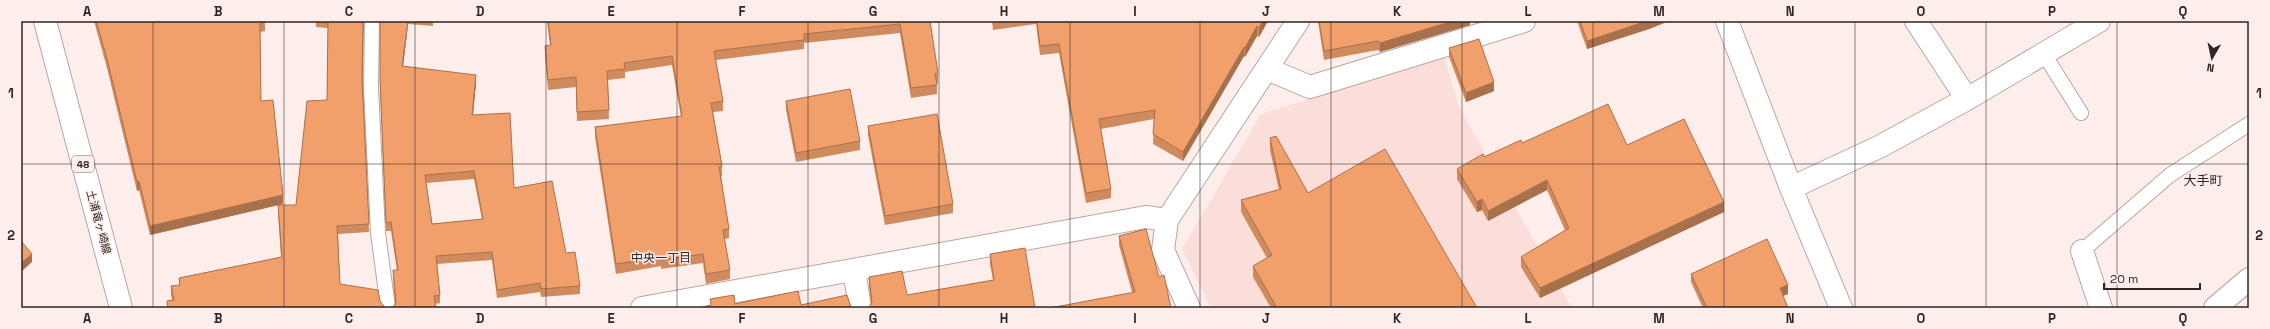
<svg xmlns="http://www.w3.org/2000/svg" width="2270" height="329" font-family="'Space Grotesk','Noto Sans JP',sans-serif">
<rect width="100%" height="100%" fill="#feeeeb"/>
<path fill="#fbdeda" d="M1444,56l15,51 113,201h-361l-29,-59 79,-135z"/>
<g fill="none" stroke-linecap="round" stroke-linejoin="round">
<g stroke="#b8a5a1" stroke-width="16">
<path id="service" d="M372,21l-1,67 7,145 10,75
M2044,54l37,59
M2082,251l88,-76 79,-51"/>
</g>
<g stroke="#b8a5a1" stroke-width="24">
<path id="minor" d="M1727,21l64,167 50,120
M1916,21l51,78
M1267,69l43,18 214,-66
M1791,188l90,-42 86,-47 132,-78
M2082,251l19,57
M854,270l6,38
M642,308l504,-91 21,3
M1189,308l-26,-58 4,-30 131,-199
M2215,308l34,-29"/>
</g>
<g stroke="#b8a5a1" stroke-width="24">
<path id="primary" d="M45,21l76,287"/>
</g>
<use href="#service" stroke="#fff" stroke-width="14"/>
<use href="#minor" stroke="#fff" stroke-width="22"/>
<use href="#primary" stroke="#fff" stroke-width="22"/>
</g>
<path fill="#cf8a5d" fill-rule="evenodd" d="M94,21h171v10l-5,1 1,69 22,103 -3,1h16l31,-105 1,-72 -12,-1v-6h48l-1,61 6,150 -31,2 2,50 40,17 5,7 8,-1 2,-3 -2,-26v-8h4l-6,-39h-5l-6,-143v-67h53v5l-25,-2 -5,43 73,16 -3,32 41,73 52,65 14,33v8l-39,3 -1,-5 -43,6 -5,-38 -55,4 3,31v8l-5,1 1,4h-269v-7l5,-1 -1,-6v-8l8,-1v-7l102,-21 -3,-44v-8l-128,30 -11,-45 -2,1 -30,-123zM474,179l8,40 -50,5 -6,-41z
M547,21h383l8,52v10h-1v11l-26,4 -11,-65 -96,10v6l-88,11 7,41v10l-10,1 9,54v10h-1l8,53v9l-5,1 6,31v9l-24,5 -3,-21 -42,6v-3l-45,8 -21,-137v-10l86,-10 -9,-52 -47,7v6l-17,2 1,39 -32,2 -1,-34 -28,3 -3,-35v-9l5,-1z
M992,21h276l-9,16 -2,-1 -12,21 -1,-1 -61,105 -30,-17 1,-25 -53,10 10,60v9l-25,5 -27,-150 -19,2 -4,-31 -43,6z
M1318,21h157l-5,1v3l-90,27 -2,-2 -54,10z
M1577,21h92l-20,8 -62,20z
M1449,48l45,43 -28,11 -17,-45z
M786,101l74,40v9l-64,12 -10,-52z
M868,126l85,78v9l-68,12 -17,-90z
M1270,138l38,55 169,115h-206l-18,-31v-11l14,-8 -26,-46v-12l38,-10 -9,-40z
M1522,143l105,2 97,67 -184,86 -19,-31v-10l44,-27 -18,-40 -59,31 -6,-11 -5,2 -20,-33v-10l27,-12z
M1119,236l40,41 12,31 -39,-16 -13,-47z
M990,254l45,54 -164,-4 -2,-18v-9l38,18 86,-15 -3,-16z
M1691,274l97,20 -5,2 5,12h-85l-12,-26z"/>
<path fill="#a9704c" d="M408,21v3l-6,51v-9z
M1263,21h5l-9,16v-9z
M1453,21h22l-5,1v3l-90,27v-9z
M1647,21h22l-20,8 -62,20v-8z
M1257,26v10l-12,21v-9z
M1244,47v9l-61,105v-9z
M476,75v8l-4,40v-8z
M1494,82v9l-28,11v-9z
M1547,180v10l-59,31v-10z
M139,181v9l-2,1v-9z
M283,195v9l-133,31v-9z
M1482,199v11l-5,2v-10z
M1724,202v10l-184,86v-10z
M32,254v8l-11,10v-9z
M1788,285v9l-8,3v-9z"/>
<path fill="#f1a06c" stroke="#a9704c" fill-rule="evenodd" d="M96,21h169v1l-5,1 1,78 12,-1 10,95 -133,31 -11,-45 -2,1 -30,-123z
M328,21h35l-1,59 7,144 -32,2 3,58 38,6 2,11 5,7 8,-1 3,-4 -3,-33h5l-7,-48 -5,1 -6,-143v-59h28l-6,45 74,9 -4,40 38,-2 4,75 38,-7 14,72 9,-1 5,34 -39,3 -1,-6 -43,7 -5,-38 -56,4 4,39 -6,1 2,12h-268l-1,-7 7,-1 -3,-14 9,-1 -1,-7 103,-21 -4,-52h18l11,-104 20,-1zM474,171l9,48 -51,5 -7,-49z
M548,21h382l8,52 -3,1 2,11 -26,3 -11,-64 -96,10v6l-90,11 9,50 -12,2 11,63 -3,1 10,62 -6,1 7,40 -24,4 -3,-20 -42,6v-3l-45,7 -21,-137 87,-11 -10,-60 -48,7 1,6 -18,2 2,39 -32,2 -1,-35 -28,3 -3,-34 6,-1z
M1037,21h226l-4,7 -2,-2 -12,22 -1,-1 -61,105 -30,-18 2,-24 -56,9 12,70 -25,4 -27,-149 -19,2z
M1319,21h134l-73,22 -2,-2 -54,10z
M1580,21h67l-60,20z
M1479,39l15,43 -28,11 -17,-45z
M850,89l10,52 -64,12 -10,-52z
M1608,104l19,41 57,-26 40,83 -184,86 -19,-31 48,-29 -22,-48 -59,31 -6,-12 -5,3 -20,-33 26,-15 1,3 37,-17 1,3z
M937,114l16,90 -68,12 -17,-90z
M1276,136l32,57 77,-44 92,159h-200l-24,-42 19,-11 -31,-55 40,-11 -11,-51z
M1146,229l13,48 5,-2 7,33h-121l85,-16 -16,-56z
M1767,239l21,46 -8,3 8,20h-81l-16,-34z
M21,241l11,13 -11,9z
M1025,248l10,60h-167l4,-5 -3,-26 33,-6 5,24 87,-15 -4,-26z
M798,291l3,14 46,-10 4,12 1,1h-154l13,-3 -1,-6 24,-4 1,9z"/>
<path fill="none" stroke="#2d2625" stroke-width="1" stroke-opacity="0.55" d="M153,21v287M284,21v287M415,21v287M546,21v287M677,21v287M808,21v287M939,21v287M1070,21v287M1200,21v287M1331,21v287M1462,21v287M1593,21v287M1724,21v287M1855,21v287M1986,21v287M2117,21v287M21,164h2228"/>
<g text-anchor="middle" stroke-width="3" stroke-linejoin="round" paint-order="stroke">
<rect fill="#feeeeb" stroke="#6c6260" stroke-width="1" x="72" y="156" width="22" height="16" rx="3"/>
<g font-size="10" font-weight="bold" fill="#2d2625">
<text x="83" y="168">48</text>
</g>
<g font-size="11" fill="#2d2625" stroke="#feeeeb">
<text transform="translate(99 222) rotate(75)" y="4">土浦竜ヶ崎線</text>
</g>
<g font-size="12" fill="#2d2625" stroke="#feeeeb">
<text x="661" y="262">中央一丁目</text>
</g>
<g font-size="13" fill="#2d2625" stroke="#feeeeb">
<text x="2203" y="185">大手町</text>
</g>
</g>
<rect width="2270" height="329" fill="none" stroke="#feeeeb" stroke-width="44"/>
<g transform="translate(2212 58) rotate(189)" stroke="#feeeeb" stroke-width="3" paint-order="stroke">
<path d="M0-3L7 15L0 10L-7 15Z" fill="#2d2625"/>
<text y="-6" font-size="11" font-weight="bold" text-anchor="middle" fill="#2d2625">N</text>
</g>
<path d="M2104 283v6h96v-6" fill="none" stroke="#2d2625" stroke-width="2"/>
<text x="2110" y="283" font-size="12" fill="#2d2625" stroke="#feeeeb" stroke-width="3" paint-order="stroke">20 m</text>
<rect x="22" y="22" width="2226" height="285" fill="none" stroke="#2d2625" stroke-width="1.5"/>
<g font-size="13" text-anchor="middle" font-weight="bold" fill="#2d2625">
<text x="87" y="16">A</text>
<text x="218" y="16">B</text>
<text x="349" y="16">C</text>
<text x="480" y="16">D</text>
<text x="611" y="16">E</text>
<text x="742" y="16">F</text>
<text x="873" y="16">G</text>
<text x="1004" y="16">H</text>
<text x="1135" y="16">I</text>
<text x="1266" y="16">J</text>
<text x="1397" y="16">K</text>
<text x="1528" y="16">L</text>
<text x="1659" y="16">M</text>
<text x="1790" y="16">N</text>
<text x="1921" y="16">O</text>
<text x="2052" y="16">P</text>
<text x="2183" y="16">Q</text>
<text x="11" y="98">1</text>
<text x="2259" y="98">1</text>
<text x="11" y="240">2</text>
<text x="2259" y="240">2</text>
<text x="87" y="323">A</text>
<text x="218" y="323">B</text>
<text x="349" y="323">C</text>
<text x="480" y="323">D</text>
<text x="611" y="323">E</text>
<text x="742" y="323">F</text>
<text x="873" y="323">G</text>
<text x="1004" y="323">H</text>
<text x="1135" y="323">I</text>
<text x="1266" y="323">J</text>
<text x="1397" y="323">K</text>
<text x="1528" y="323">L</text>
<text x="1659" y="323">M</text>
<text x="1790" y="323">N</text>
<text x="1921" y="323">O</text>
<text x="2052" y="323">P</text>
<text x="2183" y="323">Q</text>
</g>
</svg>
